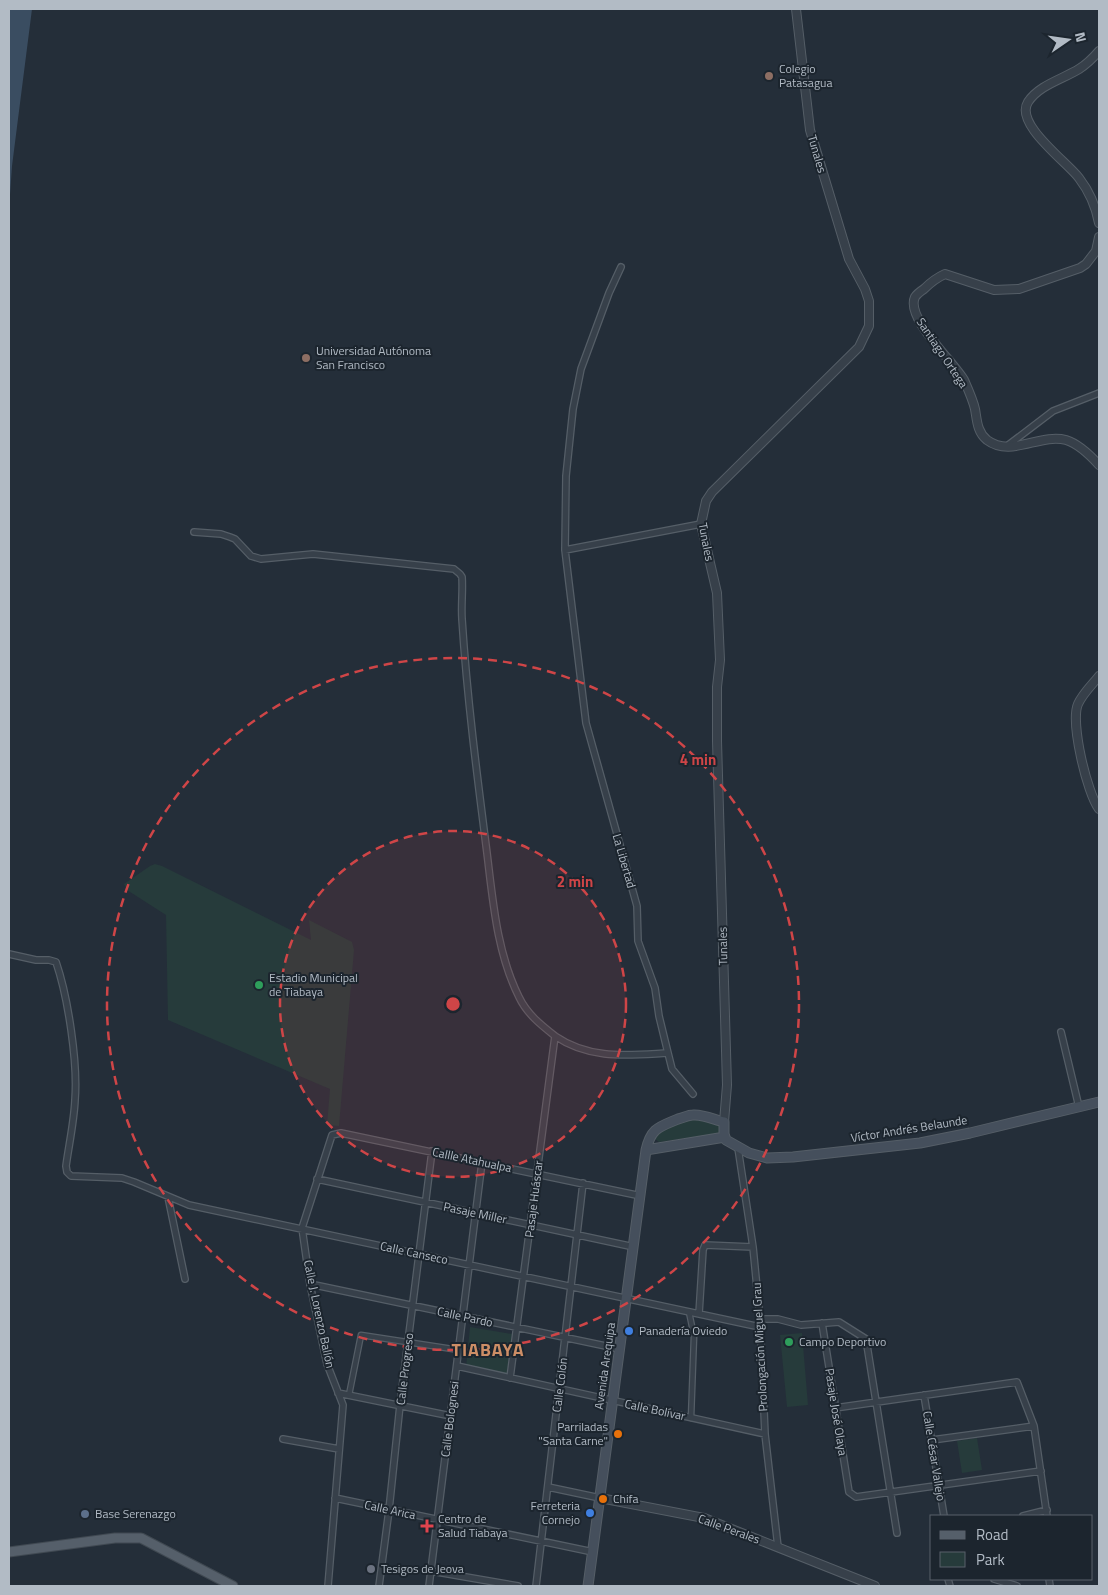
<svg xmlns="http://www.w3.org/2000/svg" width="1108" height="1595" font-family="'Titillium Web',sans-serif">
<rect width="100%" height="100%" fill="#242e39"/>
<path fill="#263b3b" d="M155,864l7,2 149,74 -2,-20 43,22 2,8 -15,176 -12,-1 3,-36 -162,-69 -2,-105 -39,-25 -3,-6 26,-18z
M693,1117l26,6v9l-3,2 -57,8 -5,-4 3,-6z
M470,1327l42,7 -5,42 -41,-8z
M802,1333l6,72 -21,2 -7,-72z
M977,1438l5,32 -20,3 -5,-32z"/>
<path fill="#3a4d61" d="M9,9h23l-20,157 -3,43z"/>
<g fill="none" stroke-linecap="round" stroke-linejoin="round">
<g stroke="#555e67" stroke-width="7">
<path id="pedestrian" d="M689,1312l5,24 -3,82
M349,1395l12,-60 98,15"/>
</g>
<g stroke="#555e67" stroke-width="8">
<path id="minor" d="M1007,446l46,-35 46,-18
M194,532l27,2 9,3 5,2 16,17 10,3 52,-5 141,15 6,5 2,3c1,14 -1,28 0,42 5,78 15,156 25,234 6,49 10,100 32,144 8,17 22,28 36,39l-45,342
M565,550l136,-26
M9,954l27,6h13l7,2c12,35 22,101 19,138 -1,22 -6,44 -9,66l1,6 4,4 51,2 12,4 55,23 571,122
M1061,1032l18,75
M555,1036c35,24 73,19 113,17l-9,-37 -4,-28 -17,-47 -1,-35 -51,-183 -21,-173 1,-74 7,-67 8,-40 28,-76 12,-26
M668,1053l4,16 21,25
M738,1148l15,99 7,72 5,115 13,113
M317,1179l317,68
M168,1197l17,82
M310,1284l310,65
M699,1314l4,-64 2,-5 48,2
M760,1319h18l23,6 38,-3 27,17 31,194
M822,1323l27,169 7,5 185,-26
M457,1366l308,68
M338,1393l113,23
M924,1395l20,121
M835,1408l182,-26 17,44 13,90
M283,1439l56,10
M932,1440l102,-14
M548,1487l52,11
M335,1498l258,54
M1023,1516l24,-6
M431,1571l87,15
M948,1579l2,7
M994,1579l23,7
M1049,1579l1,7
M328,1586l15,-181 -16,-41 -17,-80 -8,-56 30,-93 9,-2 300,63
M379,1586l10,-76 11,-105 32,-254
M429,1586l53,-424
M536,1586l47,-403"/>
</g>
<g stroke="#555e67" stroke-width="10">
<path id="tertiary" d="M1099,51c-6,7 -12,13 -20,18 -16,10 -40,16 -51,33 -14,22 39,60 51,76 10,13 17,29 20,45
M1099,237l-3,14 -10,13 -6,4 -61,21 -25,1 -49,-16c-9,4 -14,8 -21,15 -3,2 -7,5 -9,8 -10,21 39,65 49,83 4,9 9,20 11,29 2,11 2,23 12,31 24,18 53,-7 79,0 13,4 24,15 33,25
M1099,676c-7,9 -16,17 -21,28 -8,18 9,89 21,105
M724,1122l3,-37 -10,-344v-54l3,-27 -3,-67 -16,-69 5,-23 6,-9 147,-145 10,-21v-25l-4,-12 -16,-30 -39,-129 -14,-121
M600,1498l104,20 171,68"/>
</g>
<g stroke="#555e67" stroke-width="11">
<path id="secondary" d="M646,1150l79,-13
M588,1586l58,-436c5,-22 13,-23 32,-31 5,-1 10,-4 15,-4 10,-1 22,5 31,7v12l2,6 23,13 18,5 26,-1 127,-14 50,-10 129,-31"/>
</g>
<g stroke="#404952" stroke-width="11">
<path id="primary" d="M9,1552l106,-14h26l92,48"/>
</g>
<use href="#pedestrian" stroke="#37404a" stroke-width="4.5"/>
<use href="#minor" stroke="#37404a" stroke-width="5.5"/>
<use href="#tertiary" stroke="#37404a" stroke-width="8"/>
<use href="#secondary" stroke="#454f5c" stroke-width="9"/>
<use href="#primary" stroke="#555f6a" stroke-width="9"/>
</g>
<circle cx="453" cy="1004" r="173" fill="#cf4547" fill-opacity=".12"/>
<g fill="none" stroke="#cf4547" stroke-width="2.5" stroke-dasharray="9 6">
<circle cx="453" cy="1004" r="173"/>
<circle cx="453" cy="1004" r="346"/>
</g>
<g fill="#8d6e63" stroke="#1c252e" stroke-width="2">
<circle cx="769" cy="76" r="5"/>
<circle cx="306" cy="358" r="5"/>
</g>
<g fill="#2e9e5b" stroke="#1c252e" stroke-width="2">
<circle cx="259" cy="985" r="5"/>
<circle cx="789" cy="1342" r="5"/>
</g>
<g fill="#3f7fe0" stroke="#1c252e" stroke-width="2">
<circle cx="629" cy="1331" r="5"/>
<circle cx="590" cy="1513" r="5"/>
</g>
<g fill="#e8710a" stroke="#1c252e" stroke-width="2">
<circle cx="618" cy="1434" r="5"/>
<circle cx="603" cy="1499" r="5"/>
</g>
<circle fill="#5c6f8a" stroke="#1c252e" stroke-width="2" cx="85" cy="1514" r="5"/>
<path fill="#e0444e" stroke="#1c252e" stroke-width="2" d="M424.5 1518.5h5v5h5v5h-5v5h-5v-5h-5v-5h5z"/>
<circle fill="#6b7280" stroke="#1c252e" stroke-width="2" cx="371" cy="1569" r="5"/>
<g text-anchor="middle" stroke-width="4" stroke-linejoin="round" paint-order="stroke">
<g font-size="12" fill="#b2bbc5" stroke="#1c252e" text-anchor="start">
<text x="779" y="73">Colegio<tspan x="779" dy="14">Patasagua</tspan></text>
<text x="316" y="355">Universidad Autónoma<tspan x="316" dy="14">San Francisco</tspan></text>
<text x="269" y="982">Estadio Municipal<tspan x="269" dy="14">de Tiabaya</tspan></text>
<text x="639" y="1335">Panadería Oviedo</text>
<text x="799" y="1346">Campo Deportivo</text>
<text x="608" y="1431" text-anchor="end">Parriladas<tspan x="608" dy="14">"Santa Carne"</tspan></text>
<text x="613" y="1503">Chifa</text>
<text x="580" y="1510" text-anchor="end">Ferreteria<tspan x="580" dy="14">Cornejo</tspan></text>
<text x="95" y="1518">Base Serenazgo</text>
<text x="438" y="1523">Centro de<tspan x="438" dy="14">Salud Tiabaya</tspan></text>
<text x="381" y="1573">Tesigos de Jeova</text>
</g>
<g font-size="12" fill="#b2bbc5" stroke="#1c252e">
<text transform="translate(817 154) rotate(74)" y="4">Tunales</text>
<text transform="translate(942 353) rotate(56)" y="4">Santiago Ortega</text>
<text transform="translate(706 542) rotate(79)" y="4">Tunales</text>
<text transform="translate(624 861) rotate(74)" y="4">La Libertad</text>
<text transform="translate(723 946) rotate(-91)" y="4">Tunales</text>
<text transform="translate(909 1129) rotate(-9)" y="4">Víctor Andrés Belaunde</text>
<text transform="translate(472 1160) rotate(12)" y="4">Callle Atahualpa</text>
<text transform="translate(534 1199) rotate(-83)" y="4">Pasaje Huáscar</text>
<text transform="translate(475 1213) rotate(12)" y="4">Pasaje Miller</text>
<text transform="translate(414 1253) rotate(12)" y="4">Calle Canseco</text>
<text transform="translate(319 1314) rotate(78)" y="4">Calle J. Lorenzo Ballón</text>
<text transform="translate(465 1317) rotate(12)" y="4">Calle Pardo</text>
<text transform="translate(760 1347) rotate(-93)" y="4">Prolongación Miguel Grau</text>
<text transform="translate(605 1366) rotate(-82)" y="4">Avenida Arequipa</text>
<text transform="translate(405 1369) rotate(-83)" y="4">Calle Progreso</text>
<text transform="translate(560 1385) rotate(-83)" y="4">Calle Colón</text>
<text transform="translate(655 1410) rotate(12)" y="4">Calle Bolívar</text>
<text transform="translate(836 1412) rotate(81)" y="4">Pasaje José Olaya</text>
<text transform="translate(450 1419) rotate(-83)" y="4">Calle Bolognesi</text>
<text transform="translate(934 1456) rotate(81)" y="4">Calle César Vallejo</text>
<text transform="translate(390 1510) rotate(12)" y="4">Calle Arica</text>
<text transform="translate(729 1529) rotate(20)" y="4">Calle Perales</text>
</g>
<g font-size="18" font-weight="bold" letter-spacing="1" fill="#cd8e66" stroke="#1c252e">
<text x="488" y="1356">TIABAYA</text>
</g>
</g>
<circle cx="453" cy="1004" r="8" fill="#cf4547" stroke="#1c252e" stroke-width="2.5"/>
<g font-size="15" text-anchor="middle" font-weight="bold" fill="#cf4547" stroke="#1c252e" stroke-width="4" stroke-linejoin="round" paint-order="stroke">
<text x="698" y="765">4 min</text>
<text x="575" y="887">2 min</text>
</g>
<rect width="1108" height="1595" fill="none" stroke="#b2bbc5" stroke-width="20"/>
<rect x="930" y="1515" width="162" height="65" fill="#1c252e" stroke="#58616a"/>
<rect x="940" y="1531" width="25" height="8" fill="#555f6a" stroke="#58616a"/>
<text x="976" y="1540" font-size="15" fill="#b2bbc5">Road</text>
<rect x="940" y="1552" width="25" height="15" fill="#263b3b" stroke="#58616a"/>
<text x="976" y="1565" font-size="15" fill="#b2bbc5">Park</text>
<g transform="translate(1068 40) rotate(77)" stroke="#1c252e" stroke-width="4" paint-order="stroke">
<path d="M0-4L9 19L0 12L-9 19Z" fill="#b2bbc5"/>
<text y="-8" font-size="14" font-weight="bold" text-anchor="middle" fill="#b2bbc5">N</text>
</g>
</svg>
